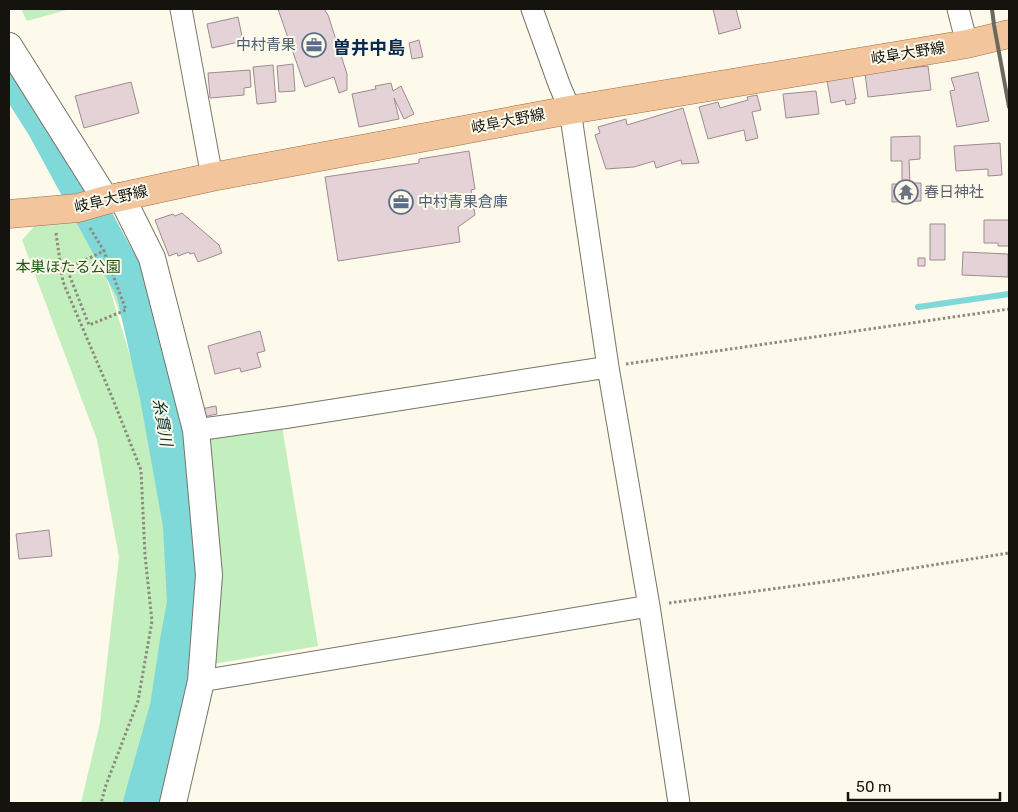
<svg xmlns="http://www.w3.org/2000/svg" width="1018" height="812" font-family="Rubik,'Noto Sans JP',sans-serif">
<rect width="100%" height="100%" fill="#fdfaeb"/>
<path fill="#c3eebd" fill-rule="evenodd" d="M21,9h49l-43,12z
M102,219l6,6 2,-1 13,23 26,51 45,234 -6,132 -35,139h-72l19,-80 19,-166 -22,-117 -75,-200 17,-19zM103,267l30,83 25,98z
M282,426l36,220 -105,18 -8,-225z"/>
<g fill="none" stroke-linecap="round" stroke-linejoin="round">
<path stroke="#7fd9d8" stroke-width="6" d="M918,307l91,-13"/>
<path stroke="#7fd9d8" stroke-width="36" d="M9,70l36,57 89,164 24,106 23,128 4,78 -7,38 -10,66 -27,96"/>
</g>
<path fill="#e4d2d7" stroke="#9c8c90" d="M278,9h46l4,6 19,59v16l-8,3 -5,-16 -29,10z
M713,9h23l5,19 -22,6z
M238,17l5,24 -31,7 -5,-24z
M419,40l4,17 -11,2 -3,-16z
M293,64l2,27 -16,1 -2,-26z
M273,65l3,37 -19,2 -4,-37z
M928,66l3,24 -63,7 -3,-24z
M250,70l1,17 -7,1v7l-34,3 -2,-25z
M978,72l11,49 -32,6 -7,-36 5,-1 -4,-12z
M852,76l4,23h-2l1,4 -9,2 -1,-5 -14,3 -4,-22z
M131,82l8,31 -55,15 -9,-32z
M391,83l2,8 8,-5 13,28 -10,5 -10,-21 5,21 -40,8 -7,-33 24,-5 -1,-3z
M816,91l3,23 -33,4 -3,-24z
M757,95l4,15 -9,2 6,26 -12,3 -2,-11 -36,9 -9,-32 19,-5 2,6 28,-8 -1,-3z
M683,108l16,55 -17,1 -1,-4 -25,8 -2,-7 -20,6 -28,2 -11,-34 5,-2 -2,-6 28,-8 1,6z
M920,136v23l-11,1 1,23h11v18l-29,1v-18h10v-23h-11v-24z
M1000,143l2,32 -14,1v-7l-32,2 -2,-25z
M469,151l6,38 -4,1 4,25 -17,12 2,15 -122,19 -13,-84 94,-14v-4z
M182,213l37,32 3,8 -24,9 -4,-9 -4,1 -1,-2 -11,4 -1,-3 -8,3 -14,-36 18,-6 2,2z
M984,220h25v26h-11v-3h-14z
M930,224h15v36h-15z
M963,252l45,2v23l-46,-2z
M918,258h7v8h-7z
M260,331l5,20 -8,2 4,14 -20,5 -1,-4 -25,6 -7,-28z
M216,406l1,8 -14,3 -2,-8z
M49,530l3,26 -33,3 -3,-25z"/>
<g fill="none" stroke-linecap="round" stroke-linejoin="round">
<g stroke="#777466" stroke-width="23">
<path id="minor" d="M181,9l31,168
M532,9l27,75 11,26 38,257 41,239 30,197
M958,9l9,35
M196,430l93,-13 319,-50
M201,681l448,-75"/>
</g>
<g stroke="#777466" stroke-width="28">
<path id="tertiary" d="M9,46l97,154
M121,196l31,62 44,172 13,145 -8,106 -28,122"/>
</g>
<g stroke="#a06d41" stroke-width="29">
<path id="primary" d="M9,214l69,-6 28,-8 106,-23 358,-67 397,-66 42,-10"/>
</g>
<path stroke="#8d8b81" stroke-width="3" stroke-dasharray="2.5 2.5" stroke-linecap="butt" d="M90,228l14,23 -37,18 22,56 37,-15 -22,-59
M56,233l7,49 49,115 29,73 4,85 7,66 -14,80 -32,84 -5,18
M626,364l383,-55
M669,603l169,-23 171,-27"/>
<use href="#minor" stroke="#fff" stroke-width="21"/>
<use href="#tertiary" stroke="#fff" stroke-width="26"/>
<use href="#primary" stroke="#f3c59d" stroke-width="28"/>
<path stroke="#6a685f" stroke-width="4" d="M992,9l2,16 15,82"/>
</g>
<defs>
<g id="office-ring" transform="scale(1.25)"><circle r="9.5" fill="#fdfaeb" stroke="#5c6f8a" stroke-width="1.5"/><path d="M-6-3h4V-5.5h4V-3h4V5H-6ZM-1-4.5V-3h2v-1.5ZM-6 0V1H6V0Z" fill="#5c6f8a"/></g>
<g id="temple-ring" transform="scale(1.25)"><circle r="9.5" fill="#fdfaeb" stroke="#6b7280" stroke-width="1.5"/><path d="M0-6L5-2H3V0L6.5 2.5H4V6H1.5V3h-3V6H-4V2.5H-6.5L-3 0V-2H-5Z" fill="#6b7280"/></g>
</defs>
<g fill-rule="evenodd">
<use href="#office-ring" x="314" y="45"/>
<use href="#temple-ring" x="906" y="192"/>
<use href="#office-ring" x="401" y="202"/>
</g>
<g text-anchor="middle" stroke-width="4" stroke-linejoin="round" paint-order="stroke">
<g font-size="15" fill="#4e5e75" stroke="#fdfaeb" text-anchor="end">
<text x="296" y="50">中村青果</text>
<text x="418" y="207" text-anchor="start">中村青果倉庫</text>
</g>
<g font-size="15" fill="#14130e" stroke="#fdfaeb">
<text transform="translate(908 53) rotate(-9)" y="5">岐阜大野線</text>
<text transform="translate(508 121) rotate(-11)" y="5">岐阜大野線</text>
<text transform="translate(111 199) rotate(-13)" y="5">岐阜大野線</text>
</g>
<g font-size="15" fill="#5b616d" stroke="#fdfaeb" text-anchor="start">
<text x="924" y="197">春日神社</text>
</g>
<g font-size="15" fill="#1c5713" stroke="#fdfaeb">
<text x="68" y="272">本巣ほたる公園</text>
</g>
<g font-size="16" font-style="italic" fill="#093636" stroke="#fdfaeb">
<text transform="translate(163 422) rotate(80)" y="6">糸貫川</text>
</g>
<g font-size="18" font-weight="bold" fill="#062a50" stroke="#fdfaeb">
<text x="369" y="54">曽井中島</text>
</g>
</g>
<rect width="1018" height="812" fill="none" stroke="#14130e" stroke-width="20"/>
<path d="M848 792v8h152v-8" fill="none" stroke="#14130e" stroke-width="2.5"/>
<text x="856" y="792" font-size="15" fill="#14130e" stroke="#fdfaeb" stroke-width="4" paint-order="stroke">50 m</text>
</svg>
